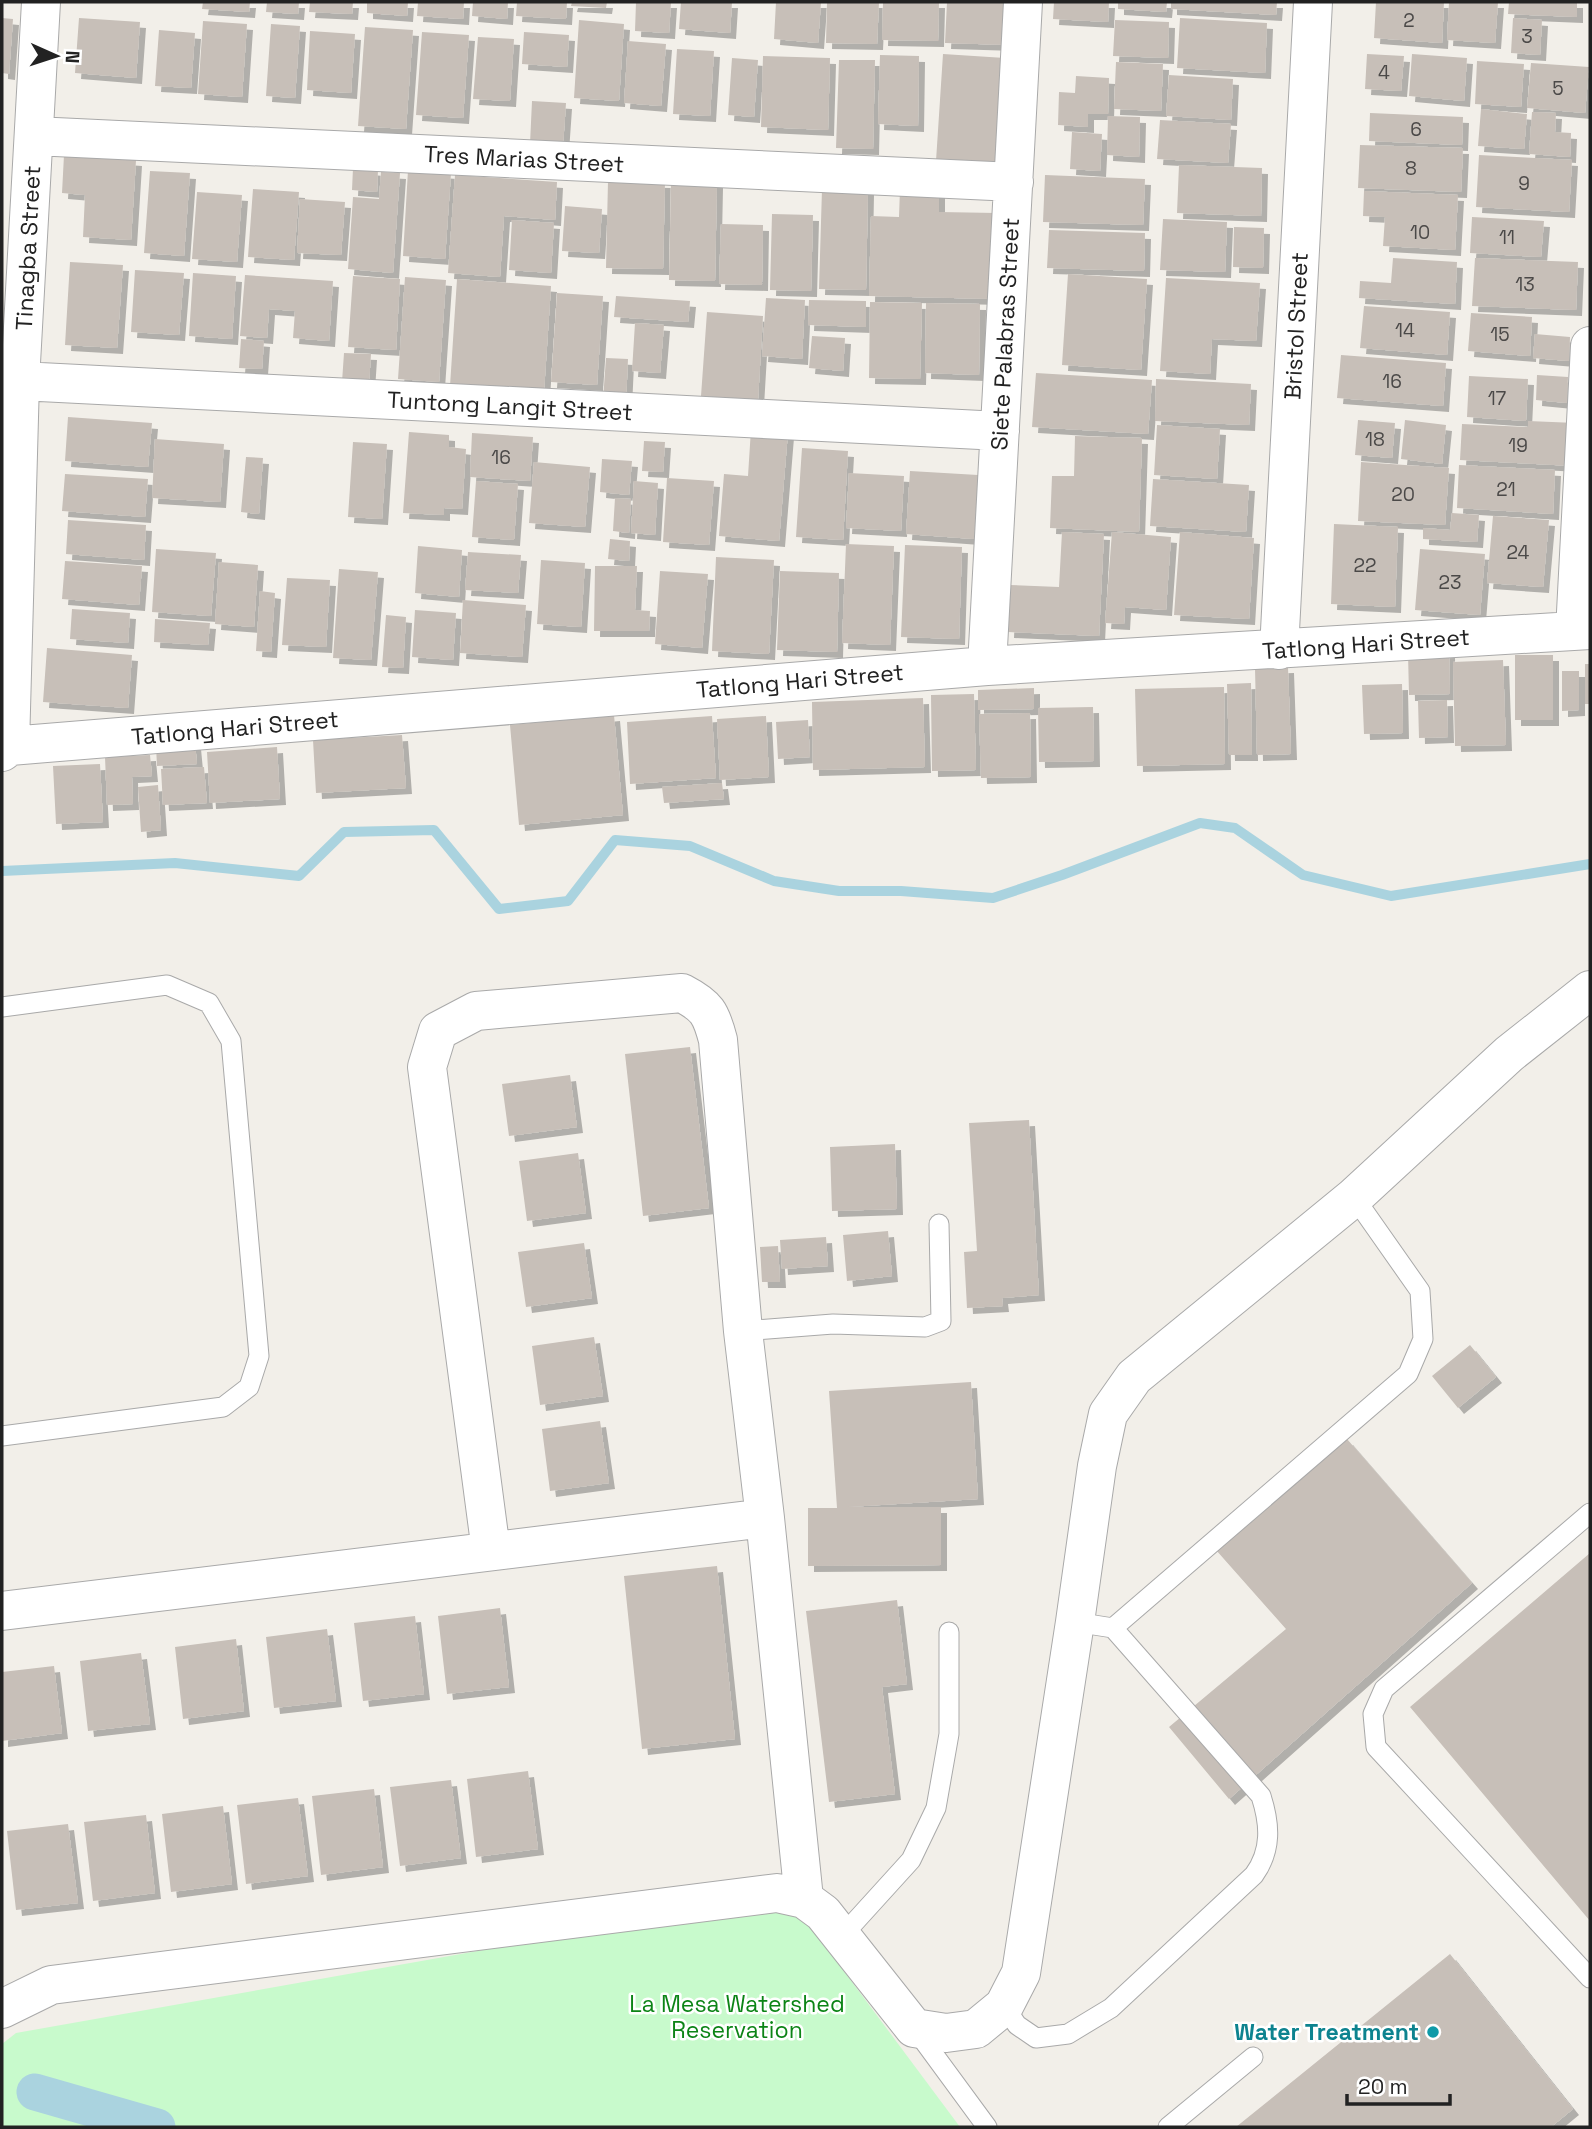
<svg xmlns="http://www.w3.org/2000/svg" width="1592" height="2129" font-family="'Space Grotesk',sans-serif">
<defs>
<filter id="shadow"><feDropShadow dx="6" dy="6" stdDeviation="0" flood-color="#0004"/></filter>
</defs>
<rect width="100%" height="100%" fill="#f2efe9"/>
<path fill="#c8facc" d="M788,1896l172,231h-958v-83l14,-11z"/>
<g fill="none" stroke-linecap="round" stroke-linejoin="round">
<path stroke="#aad3df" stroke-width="10" d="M2,871l173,-8 124,13 45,-44 90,-2 65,79 69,-8 47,-61 75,6 84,35 65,10h62l92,7 69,-23 138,-52 35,5 68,47 88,21 199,-32"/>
<path stroke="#aad3df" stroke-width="37" d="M35,2092l122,35"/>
</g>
<path fill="#c7bfb8" filter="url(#shadow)" d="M203,2h47l-1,10 -47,-3z
M267,2h32l-1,12 -32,-2z
M310,2h43l-1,12 -43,-2z
M367,2h41l-1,14 -40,-3z
M418,2h46l-1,17 -46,-3z
M473,2h35l-1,17 -35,-3z
M517,2h50l-1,17 -50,-3z
M572,2h35l-1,6 -35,-2z
M636,2h35l-2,31 -34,-2z
M681,2h51l-2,31 -51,-4z
M776,2h45l-3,41 -44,-4z
M827,2h52l-2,42 -51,-1z
M883,2h56l-1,39 -56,-1z
M947,2h64l-1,43 -65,-2z
M1054,2h55l-1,20 -55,-3z
M1118,2h49l-1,10 -48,-3z
M1171,2h106l-1,13 -105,-6z
M1376,2h68l-2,41 -68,-5z
M1449,2h49l-3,41 -48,-3z
M1509,2h68v15l-69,-3z
M2,18l11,1 -4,55 -7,-1z
M79,18l61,4 -4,56 -61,-5z
M1180,18l87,5 -2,50 -88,-5z
M1513,18l29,2 -2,35 -29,-2z
M579,20l45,4 -5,77 -45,-3z
M1115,20l54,2 -1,36 -55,-2z
M203,21l44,3 -5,73 -44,-3z
M271,24l29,2 -5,72 -29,-2z
M365,27l48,3 -7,99 -48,-3z
M159,30l36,3 -4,55 -36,-2z
M310,31l45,3 -4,59 -44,-3z
M422,32l47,3 -6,83 -47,-3z
M524,32l45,3 -2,32 -45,-3z
M478,37l36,2 -4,62 -37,-2z
M628,41l38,3 -5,62 -37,-3z
M677,49l37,2 -4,65 -37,-2z
M943,54l62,4 -6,107 -63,-4z
M1367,54l37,2 -3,35 -36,-2z
M1412,54l55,4 -3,43 -55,-5z
M880,55l39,1 -1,70 -40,-2z
M763,56l67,2 -2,72 -67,-3z
M732,58l26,2 -4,57 -26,-2z
M839,60h36l-2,89 -37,-1z
M1477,61l47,3 -3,43 -46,-3z
M1116,62l47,2 -2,47 -47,-2z
M1531,63l58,4 -4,46 -58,-5z
M1169,75l64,4 -2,41 -65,-4z
M1076,76l33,2 -1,36h-20v13l-30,-2 1,-33 16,1z
M532,101l34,2 -3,43 -33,-2z
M1481,109l46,5 -3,35 -46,-3z
M1532,112l24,1 -1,19 16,1 -1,24 -41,-3z
M1370,113l93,4 -1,28 -93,-4z
M1108,116l32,1 -1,40 -32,-2z
M1160,120l71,4 -3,39 -71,-4z
M1072,132l30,2 -2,37 -30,-2z
M1360,145l103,3 -2,44 -103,-4z
M64,155l72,5 -5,80 -48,-3 2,-42 -23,-2z
M1479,155l93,5 -3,52 -93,-5z
M1179,165l83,3 -1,48 -84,-3z
M353,168l25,2 -1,22 -25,-2z
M408,170l43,3 -6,86 -42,-3z
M150,171l40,2 -6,83 -40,-3z
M381,172l19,1 -7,100 -45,-4 5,-72 26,2z
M455,175l102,7 -2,38 -51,-4 -4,61 -52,-4z
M1045,175l100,4 -2,46 -100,-3z
M608,181l57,1 -2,87 -57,-1z
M671,181l46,1 -2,99 -46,-1z
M253,189l46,3 -5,68 -46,-3z
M822,189h46l-2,101 -47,-1z
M900,189h39v23l58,1 -2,86 -126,-3 2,-80 28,1z
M1364,191l94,4 -3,55 -72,-4 2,-29 -22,-1z
M197,192l45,3 -5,67 -45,-3z
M300,199l45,3 -4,53 -44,-2z
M565,206l37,3 -3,44 -37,-2z
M772,214l41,1 -2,76 -41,-1z
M1472,217l72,4 -3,36 -71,-4z
M1163,219l64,3 -2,50 -65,-2z
M512,220l42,3 -3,50 -42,-3z
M721,224l42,1 -1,60 -43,-1z
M1234,227l30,1 -1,40 -30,-1z
M1049,230l96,3 -1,38 -97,-3z
M1393,258l64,4 -2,42 -96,-6 1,-17 31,2z
M1475,258l103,4 -2,48 -104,-4z
M70,262l53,3 -6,83 -52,-3z
M135,270l49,3 -5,62 -48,-3z
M193,273l43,3 -4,63 -43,-3z
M1068,274l79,5 -6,91 -79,-5z
M245,275l88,6 -4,60 -36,-3 2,-27 -26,-2 -2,29 -27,-2z
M353,276l47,3 -4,71 -48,-3z
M405,277l41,3 -7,102 -41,-3z
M1166,278l94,5 -4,58 -44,-2 -2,35 -50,-3z
M457,279l94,7 -7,106 -94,-6z
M557,293l46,3 -6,89 -46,-3z
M616,296l74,5 -2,21 -74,-5z
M766,298l39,2 -3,59 -40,-3z
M809,300l57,1v26l-58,-2z
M870,302l52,1 -2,76 -51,-1z
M926,303l54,1 -1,71 -54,-2z
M1364,306l86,6 -3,43 -87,-7z
M707,312l56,4 -5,84 -57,-4z
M1471,313l61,4 -2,39 -62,-5z
M635,323l29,2 -4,48 -28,-2z
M1535,334l35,3 -1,24 -36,-3z
M812,336l33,2 -2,33 -34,-3z
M241,339l23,2 -2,28 -23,-1z
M344,353l27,1 -2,30 -27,-2z
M1341,355l105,8 -3,43 -106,-8z
M606,358l22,1 -2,42 -23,-1z
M1036,373l116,7 -4,54 -116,-7z
M1537,375l31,2 -1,26 -31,-3z
M1469,376l59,3 -2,42 -59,-4z
M1156,379l95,5 -2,41 -94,-4z
M68,417l84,6 -4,44 -83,-6z
M1358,420l37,3 -3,35 -37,-3z
M1405,420l41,5 -4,39 -41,-5z
M1528,421l48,2 -3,43 -113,-6 2,-36 66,3z
M1157,425l63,4 -3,50 -63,-4z
M751,429l37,3 -9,109 -60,-5 5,-62 24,2z
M409,432l40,3v12l17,2 -4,60 -18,-1v7l-41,-2z
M472,433l61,4 -3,44 -60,-4z
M1075,436l67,2 -3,94 -89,-4 2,-52h22z
M155,439l69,5 -4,58 -68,-4z
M644,441l21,1 -2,30 -21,-1z
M353,442l34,2 -5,75 -34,-2z
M802,448l46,3 -5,89 -47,-3z
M246,457l17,1 -4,56 -18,-2z
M602,459l30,2 -3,34 -29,-3z
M534,462l56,5 -5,60 -56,-4z
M1361,462l88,6 -4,57 -87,-4z
M1459,465l96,5 -2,44 -96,-6z
M910,471l68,4 -4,64 -68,-5z
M849,473l55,3 -3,55 -55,-3z
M65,474l83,5 -3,38 -83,-6z
M667,478l47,3 -5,64 -46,-3z
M1153,479l96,6 -3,47 -96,-6z
M476,481l42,3 -4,56 -42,-3z
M634,481l24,2 -3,52 -24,-2z
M615,498l16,1 -2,34 -16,-2z
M1452,513l27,2 -2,27 -54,-3v-11l27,2z
M1493,516l56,4 -6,67 -56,-4z
M68,520l78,5 -2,35 -78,-6z
M1334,524l64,3 -3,80 -64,-3z
M1062,532l42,2 -5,102 -91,-4 2,-47 49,2z
M1112,532l59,5 -5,73 -41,-3 -1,17 -19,-1z
M1180,532l74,6 -5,81 -75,-4z
M610,539l20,2 -1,20 -21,-2z
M846,544l48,2 -4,99 -48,-2z
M905,545l57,2 -3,92 -58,-2z
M418,546l44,4 -3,47 -44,-4z
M156,549l60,4 -5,63 -59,-4z
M1420,549l65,5 -5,61 -65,-5z
M468,552l53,3 -3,38 -53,-3z
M716,557l58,3 -5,94 -57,-3z
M541,560l44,3 -4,64 -44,-3z
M65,561l77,5 -3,39 -77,-6z
M219,562l39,3 -4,62 -39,-3z
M595,566h42l-2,44 15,1 -1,20h-55z
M339,569l39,3 -7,88 -38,-2z
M660,571l48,3 -6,74 -47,-4z
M780,571l59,2 -2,79 -60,-2z
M287,578l43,2 -4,67 -44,-2z
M260,591l15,2 -4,59 -15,-1z
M463,600l63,5 -4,52 -62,-4z
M72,609l58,4 -2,30 -58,-4z
M415,610l41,3 -3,47 -41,-3z
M386,615l20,2 -3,51 -21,-1z
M155,619l55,4 -2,22 -54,-3z
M47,648l85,7 -4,53 -85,-6z
M1449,652l1,42 -41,1 -1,-42z
M1515,655h38v65h-38z
M1503,660l3,85 -51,1 -2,-84z
M1585,664h5v40h-5z
M1288,667l3,87 -34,1 -2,-87z
M1562,671h17v39l-17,1z
M1251,683l1,72h-23l-2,-71z
M1402,684l1,49 -39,1 -2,-49z
M1224,687l1,77 -88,2 -2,-77z
M1034,688v21l-56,1v-20z
M974,694l2,76 -44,1 -1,-76z
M923,698l2,69 -112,3 -1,-68z
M1447,700l1,37 -29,1 -1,-37z
M1093,707l1,54 -55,1 -1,-54z
M1030,713l1,64 -50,1 -2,-64z
M614,715l9,100 -104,10 -9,-100z
M712,716l4,62 -86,6 -3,-62z
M766,716l3,61 -49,3 -3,-61z
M808,720l2,37 -32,2 -2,-37z
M402,735l4,53 -90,5 -3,-53z
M195,743l2,21 -40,2 -1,-20z
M277,747l3,52 -70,4 -3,-51z
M150,755l2,21 -20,1 1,27 -26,1 -2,-48z
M100,764l3,58 -47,2 -3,-58z
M204,767l3,36 -44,2 -2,-36z
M722,783l2,16 -60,4 -2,-16z
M158,785l3,45 -20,2 -3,-45z
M690,1047l19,161 -66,8 -18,-162z
M570,1075l7,52 -68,9 -7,-52z
M1029,1120l10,175 -37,3 1,8 -36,2 -3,-56 13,-1 -8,-128z
M895,1144l2,65 -65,2 -2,-64z
M578,1153l8,60 -59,8 -8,-60z
M888,1231l4,45 -45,5 -4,-46z
M826,1237l2,29 -46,3 -2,-29z
M584,1243l8,55 -66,9 -8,-55z
M778,1246l2,36h-18l-2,-35z
M594,1337l9,59 -63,9 -8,-59z
M1470,1345l26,32 -38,31 -26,-32z
M971,1382l7,117 -130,8h93v58l-133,1v-58h29l-8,-117z
M600,1421l9,62 -59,8 -8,-62z
M1347,1439l125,144 -243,216 -60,-72 117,-98 -70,-79z
M1590,1553v368l-180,-214z
M717,1566l18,173 -93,10 -18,-173z
M897,1600l10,84 -25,3 13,107 -66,8 -23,-191z
M500,1608l9,79 -62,7 -9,-78z
M415,1616l9,78 -61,7 -9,-78z
M327,1629l9,72 -62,7 -8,-71z
M236,1639l8,72 -61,8 -8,-72z
M141,1653l9,71 -62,7 -8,-70z
M54,1666l8,67 -60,8v-69z
M528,1771l10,78 -62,8 -9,-78z
M451,1780l10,78 -61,8 -10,-79z
M374,1789l9,78 -62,8 -9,-79z
M298,1798l10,78 -62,8 -9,-79z
M223,1806l9,78 -61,8 -9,-78z
M146,1815l9,78 -62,8 -9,-79z
M68,1824l10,79 -62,7 -9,-79z
M1450,1954l123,155 -22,18h-315z"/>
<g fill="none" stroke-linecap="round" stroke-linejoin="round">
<g stroke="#a9a9a9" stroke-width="21">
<path id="lane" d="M2,1007l165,-22 42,18 22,38 28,315 -10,31 -26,20 -221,29
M743,1331l90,-7 92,3 16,-6 -2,-97
M1590,1513l-206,176 -11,25 3,33 214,231
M1113,1628l295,-254 15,-35 -3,-48 -66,-94
M842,1936l69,-76 25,-52 13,-74v-102
M1004,2006l13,19 19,13 32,-4 43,-26 143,-133c18,-25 16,-51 7,-79l-148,-168 -38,-6
M915,2029l72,98
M1168,2127l85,-70"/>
</g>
<g stroke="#a9a9a9" stroke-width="40">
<path id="street" d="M34,136l980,46
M20,381l980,50
M1575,631l15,-285
M1279,650l34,-648
M987,666l36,-664
M10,746l10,-365 21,-379
M2,752l8,-6 977,-80 603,-36
M491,1551l-64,-484 11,-36 38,-20 206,-18c25,13 29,20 36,47l25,291 22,187 39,381
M2,1611l763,-93
M2,2009l49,-24 726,-92 27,6 19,14 91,115 32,5 30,-4 28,-23 17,-33 54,-351 22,-156 11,-52 26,-37 220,-180 155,-143 81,-64"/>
</g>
<use href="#lane" stroke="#fff" stroke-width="19"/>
<use href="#street" stroke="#fff" stroke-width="38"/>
</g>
<circle fill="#0f9aa8" stroke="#fff" stroke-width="2.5" cx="1433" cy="2032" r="7"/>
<g text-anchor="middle" stroke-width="5" stroke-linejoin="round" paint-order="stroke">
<g font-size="19" fill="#4b4948">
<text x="1409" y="27">2</text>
<text x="1527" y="43">3</text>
<text x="1384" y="79">4</text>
<text x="1558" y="95">5</text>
<text x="1416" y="136">6</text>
<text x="1411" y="175">8</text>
<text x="1524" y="190">9</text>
<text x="1420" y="239">10</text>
<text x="1507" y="244">11</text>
<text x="1525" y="291">13</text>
<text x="1405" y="337">14</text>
<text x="1500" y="341">15</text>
<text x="1392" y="388">16</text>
<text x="1497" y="405">17</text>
<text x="1375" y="446">18</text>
<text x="1518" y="452">19</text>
<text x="501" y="464">16</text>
<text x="1506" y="496">21</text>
<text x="1403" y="501">20</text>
<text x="1518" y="559">24</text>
<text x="1365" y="572">22</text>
<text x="1450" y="589">23</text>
</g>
<g font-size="23" fill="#222" stroke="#fff">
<text transform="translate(524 159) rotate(3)" y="8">Tres Marias Street</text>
<text transform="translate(28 248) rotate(-87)" y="8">Tinagba Street</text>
<text transform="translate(1296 326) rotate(-87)" y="8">Bristol Street</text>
<text transform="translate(1005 334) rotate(-87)" y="8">Siete Palabras Street</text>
<text transform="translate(510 406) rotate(3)" y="8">Tuntong Langit Street</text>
<text transform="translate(1366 644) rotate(-4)" y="8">Tatlong Hari Street</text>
<text transform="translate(800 681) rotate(-5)" y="8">Tatlong Hari Street</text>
<text transform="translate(235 728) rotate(-5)" y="8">Tatlong Hari Street</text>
</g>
<g font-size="23" fill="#0c8416" stroke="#fff">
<text x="737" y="2012">La Mesa Watershed<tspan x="737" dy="26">Reservation</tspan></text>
</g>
<g font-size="23" font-weight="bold" fill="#0d838f" stroke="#fff" text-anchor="end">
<text x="1419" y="2040">Water Treatment</text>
</g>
</g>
<rect width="1592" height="2129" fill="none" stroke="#222222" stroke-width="7"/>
<g transform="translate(56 56) rotate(93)" stroke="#ffffff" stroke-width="5" paint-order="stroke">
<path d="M0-5L12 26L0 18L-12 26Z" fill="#222222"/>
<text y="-10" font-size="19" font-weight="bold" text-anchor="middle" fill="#222222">N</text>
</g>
<path d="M1347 2094v10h103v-10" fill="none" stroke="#222222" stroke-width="3.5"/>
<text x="1358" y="2094" font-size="21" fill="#222222" stroke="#ffffff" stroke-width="5" paint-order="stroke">20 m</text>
</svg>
